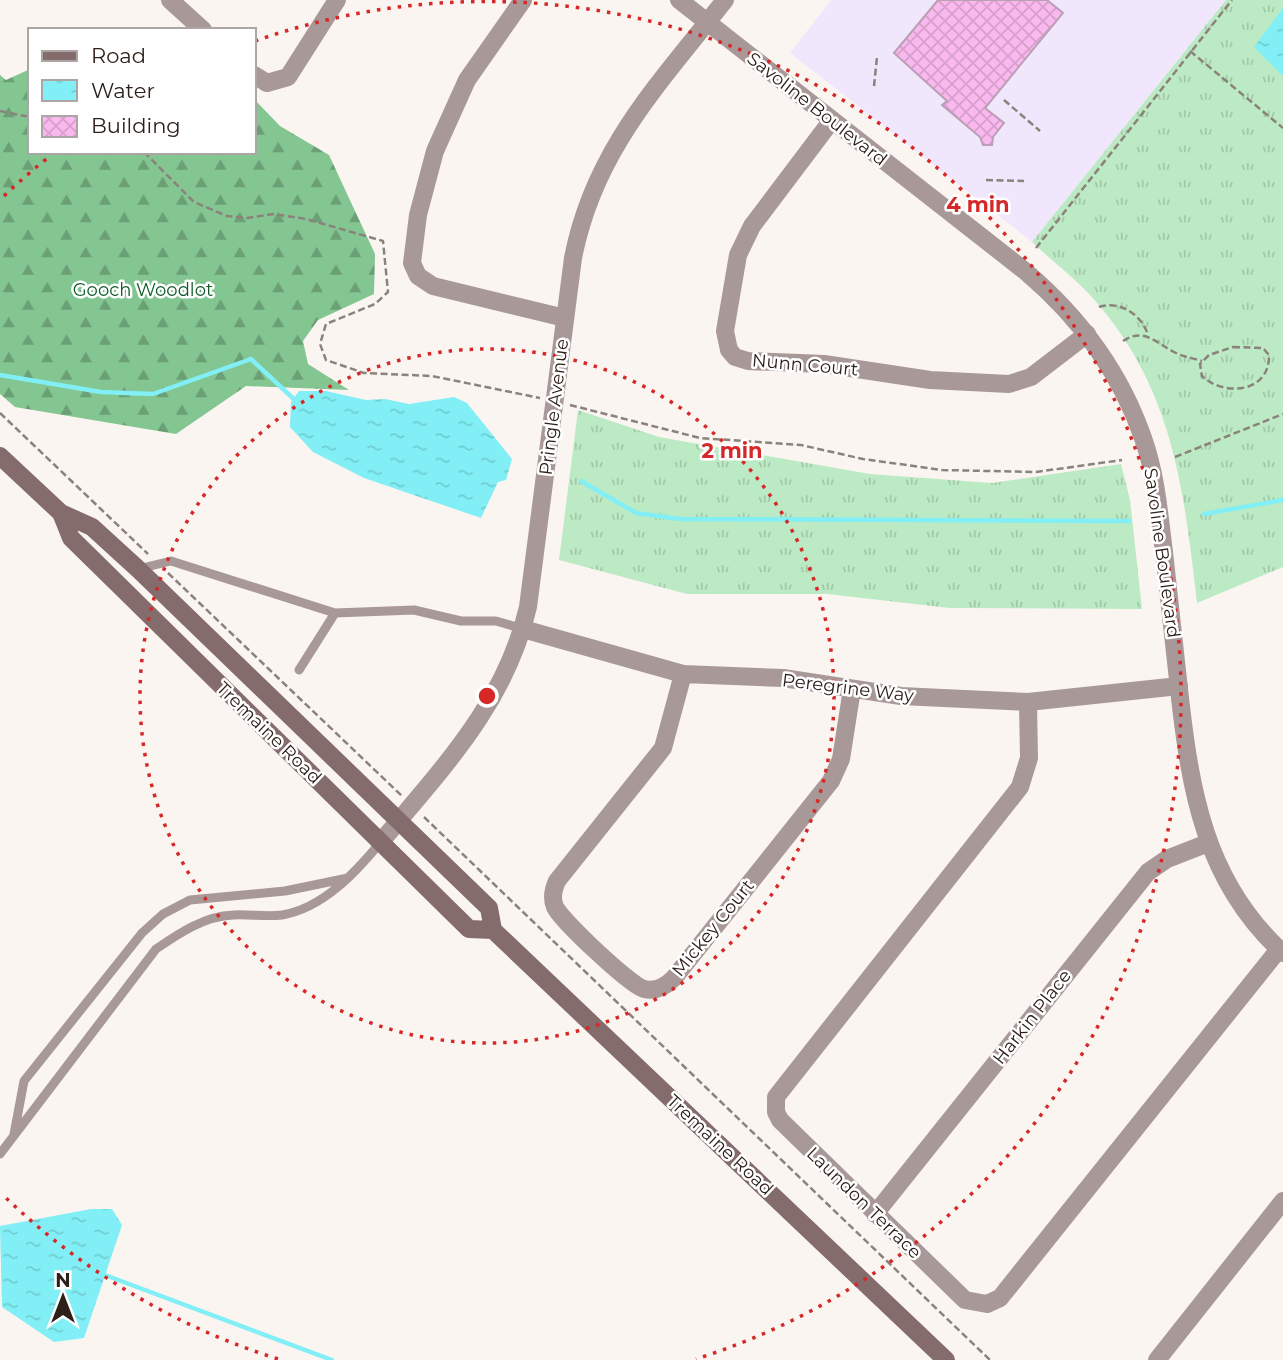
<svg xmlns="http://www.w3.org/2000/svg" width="1283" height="1360" font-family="Montserrat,sans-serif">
<defs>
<pattern id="grass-tufts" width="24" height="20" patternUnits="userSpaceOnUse" patternTransform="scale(1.75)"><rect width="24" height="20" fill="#bceac4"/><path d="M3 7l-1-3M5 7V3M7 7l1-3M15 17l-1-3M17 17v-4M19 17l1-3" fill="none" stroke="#a2c8a8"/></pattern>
<pattern id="forest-firs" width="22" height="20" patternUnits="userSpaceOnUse" patternTransform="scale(1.75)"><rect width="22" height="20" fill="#83c691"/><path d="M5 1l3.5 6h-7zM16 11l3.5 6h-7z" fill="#6ba076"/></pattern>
<pattern id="water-ripples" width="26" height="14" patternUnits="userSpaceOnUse" patternTransform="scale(1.75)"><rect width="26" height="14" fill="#81eff5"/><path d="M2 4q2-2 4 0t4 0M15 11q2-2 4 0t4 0" fill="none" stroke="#70cdd1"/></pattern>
<pattern id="building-cross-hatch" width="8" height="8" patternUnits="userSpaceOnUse" patternTransform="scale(1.75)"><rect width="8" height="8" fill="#fab9ee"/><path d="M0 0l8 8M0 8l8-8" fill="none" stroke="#d69fcc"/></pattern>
</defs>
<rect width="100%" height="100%" fill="#fbf5f1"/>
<path fill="#f1e7fc" d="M831,0h395l-194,242 -242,-189z"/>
<path fill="url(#grass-tufts)" d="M1226,0h57v567l-86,36c-13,-111 -23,-210 -99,-299 -19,-23 -45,-42 -66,-62z
M578,410l81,27 211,37 122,9 129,-19 9,36 12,109 -192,-1 -123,-14h-140l-128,-34z"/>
<path fill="url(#forest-firs)" d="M30,69v83h224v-53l26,27 49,29 46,99 -1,40 -56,26 -15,21 5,23 41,26 -103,-4 -70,48 -161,-27 -15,-13v-319l6,5z"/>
<path fill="url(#water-ripples)" d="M1283,8v68l-29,-29z
M299,391h27l40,9 19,-1 24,5 45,-7 13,6 45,56 -6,21 -8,2 -17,36 -117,-40 -51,-26 -23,-25 1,-25z
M91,1209h21l10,16 -38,113 -30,4 -52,-35 -2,-81z"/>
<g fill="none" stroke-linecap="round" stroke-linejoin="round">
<path stroke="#81eff5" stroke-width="4.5" d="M0,375l101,17 52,2 98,-35 46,43
M581,481l55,32 44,6 449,2
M1204,514l79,-14
M105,1275l227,85"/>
</g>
<path fill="url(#building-cross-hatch)" stroke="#ba9fb5" stroke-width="2" d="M938,0h109l16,13 -78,95 19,15 -11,14 -1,8h-9l-3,-8 -38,-32 5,-4 -53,-48z"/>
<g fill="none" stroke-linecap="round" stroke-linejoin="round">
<path stroke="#8b827c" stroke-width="2.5" stroke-dasharray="7 3.5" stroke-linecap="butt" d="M1190,51l93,77
M874,86l3,-29
M1004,100l36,31
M0,111l30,6
M144,152l50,50 33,14 20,2 26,-4 33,5 77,22 5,51 -13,12 -49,20 -6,20 6,16 38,13 68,3 108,22
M986,180l38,1
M1036,248l196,-248
M1099,307c21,-7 43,8 49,28
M1123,341c21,-14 33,2 51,11 9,5 19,6 28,9
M1233,347l30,1 6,7c1,38 -45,42 -67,21l-2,-12 9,-9z
M570,405l130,33 101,7 62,14 79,11 94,2 86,-12
M0,413l148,141
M1175,457l108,-43
M168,573l234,223
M424,817l566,543"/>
<path stroke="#a99898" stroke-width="9" d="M138,569l33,-8 164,52 79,-3 47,11h35l27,8
M299,670l36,-57
M14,1134l10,-53 118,-148 21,-19 27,-14 95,-9 63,-13
M0,1154l156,-205c22,-15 48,-33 77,-34 16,-1 33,2 49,0 41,-7 73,-42 98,-72"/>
<path stroke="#a99898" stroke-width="18" d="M170,0l33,30
M523,0l-56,80 -32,71 -17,64 -6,48 6,13 15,10 132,32
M254,75l13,8 21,-6 49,-77
M832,120l-80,106 -14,29 -13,76 4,19 6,7 13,4 76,3 106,16 79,4 22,-7 56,-43
M523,629l160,45 100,4 118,18 127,6 151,-16
M683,674l-20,74 -106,133c-4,9 -6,17 -2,26 6,13 76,79 89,82 12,3 22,-3 30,-11l157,-197 10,-22 11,-70
M1028,702l1,56 -9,29 -244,310v15l4,8 185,180 22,4 13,-6 279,-349
M875,1214l273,-342 19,-13 41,-16"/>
<path stroke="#a99898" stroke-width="18" d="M679,0l346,271c53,45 95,100 118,167 13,36 16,75 21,114 5,46 10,91 15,137 11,100 25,192 104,264
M380,843c62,-75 125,-138 148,-236l45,-349c21,-108 86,-174 152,-258
M1157,1360l126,-159"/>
<path stroke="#836c6b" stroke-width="18" d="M0,456l61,57 31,14 46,42 351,339 4,22 453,430
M61,513l10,25 398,391 24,1"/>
</g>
<g fill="none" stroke="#d62828" stroke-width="3.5" stroke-dasharray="3.5 7">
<circle cx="487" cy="696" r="347"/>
<path d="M278 1359A695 695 0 0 1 4 1196M4 196A695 695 0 0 1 50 156M255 41A695 695 0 1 1 696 1359"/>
</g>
<g text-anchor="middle" stroke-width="5" stroke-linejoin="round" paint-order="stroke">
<g font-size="18" fill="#2c2019" stroke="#fff">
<text transform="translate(817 109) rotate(38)" y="6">Savoline Boulevard</text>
<text transform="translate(805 365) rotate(5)" y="6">Nunn Court</text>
<text transform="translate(554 407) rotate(-83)" y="6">Pringle Avenue</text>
<text transform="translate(1162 553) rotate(82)" y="6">Savoline Boulevard</text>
<text transform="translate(848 688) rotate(7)" y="6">Peregrine Way</text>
<text transform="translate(269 733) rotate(44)" y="6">Tremaine Road</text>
<text transform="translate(713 928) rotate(-51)" y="6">Mickey Court</text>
<text transform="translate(1032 1017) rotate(-52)" y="6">Harkin Place</text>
<text transform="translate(720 1145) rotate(43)" y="6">Tremaine Road</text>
<text transform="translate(864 1203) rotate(44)" y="6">Laundon Terrace</text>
</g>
<g font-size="18" fill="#115b2b" stroke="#fff">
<text x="143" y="296">Gooch Woodlot</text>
</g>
</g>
<circle cx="487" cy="696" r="10" fill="#d62828" stroke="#fff" stroke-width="3.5"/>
<g font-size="21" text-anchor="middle" font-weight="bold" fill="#d62828" stroke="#fff" stroke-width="5" stroke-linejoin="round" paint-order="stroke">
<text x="978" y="212">4 min</text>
<text x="732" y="458">2 min</text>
</g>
<rect x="28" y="28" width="228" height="126" fill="#ffffff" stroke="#aba6a3" stroke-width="2"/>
<rect x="42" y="51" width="35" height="10" fill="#836c6b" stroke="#aba6a3" stroke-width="2"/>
<text x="91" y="63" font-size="21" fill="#2c2019">Road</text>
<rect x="42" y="80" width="35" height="21" fill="url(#water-ripples)" stroke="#aba6a3" stroke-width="2"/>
<text x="91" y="98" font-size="21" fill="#2c2019">Water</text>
<rect x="42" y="116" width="35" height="21" fill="url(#building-cross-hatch)" stroke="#aba6a3" stroke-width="2"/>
<text x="91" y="133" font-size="21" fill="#2c2019">Building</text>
<g transform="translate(63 1297)" stroke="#ffffff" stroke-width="5" paint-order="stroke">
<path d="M0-5L12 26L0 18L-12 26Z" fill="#2c2019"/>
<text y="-10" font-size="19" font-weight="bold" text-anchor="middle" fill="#2c2019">N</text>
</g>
</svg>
